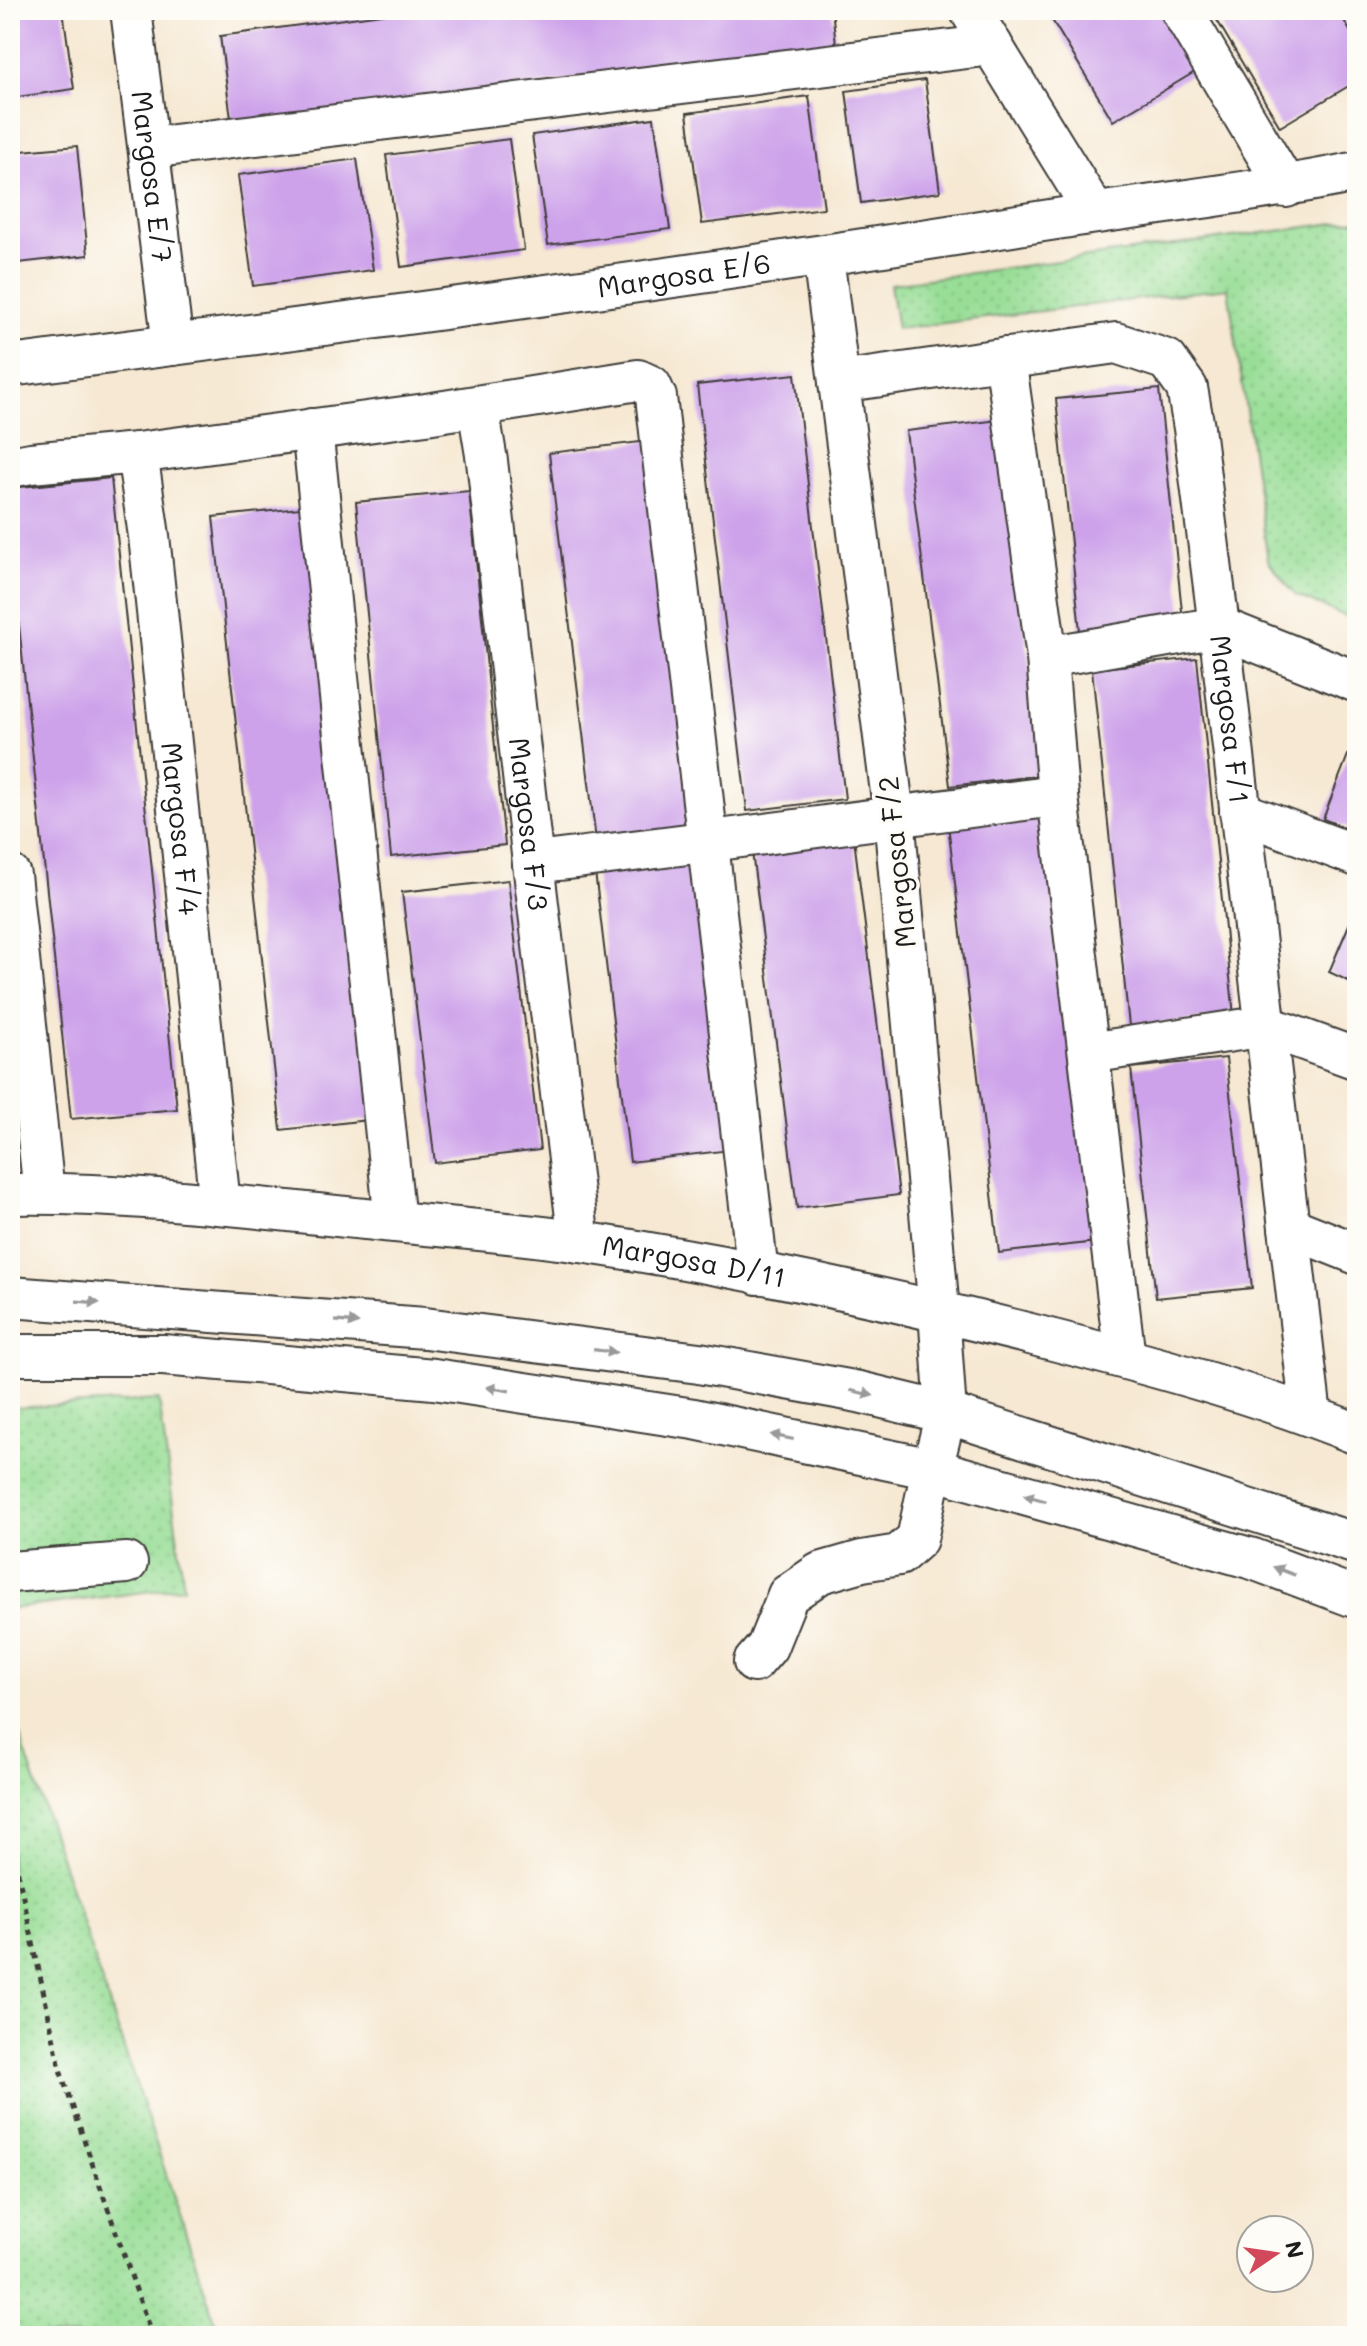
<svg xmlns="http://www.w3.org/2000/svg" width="1367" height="2346" font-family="Mali,sans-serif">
<defs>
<pattern id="park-dots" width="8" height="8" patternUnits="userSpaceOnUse" patternTransform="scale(2)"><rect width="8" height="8" fill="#99de97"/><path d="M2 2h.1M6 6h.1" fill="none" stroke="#83be82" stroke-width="1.8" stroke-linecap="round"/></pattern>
</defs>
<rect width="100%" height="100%" fill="#fdfcf7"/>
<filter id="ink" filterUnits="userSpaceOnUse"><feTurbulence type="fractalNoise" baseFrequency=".0125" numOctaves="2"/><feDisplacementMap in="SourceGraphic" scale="16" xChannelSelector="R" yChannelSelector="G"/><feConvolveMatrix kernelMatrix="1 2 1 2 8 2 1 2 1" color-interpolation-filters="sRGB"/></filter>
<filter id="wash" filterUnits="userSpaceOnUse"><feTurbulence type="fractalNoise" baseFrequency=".006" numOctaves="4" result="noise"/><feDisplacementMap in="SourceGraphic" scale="32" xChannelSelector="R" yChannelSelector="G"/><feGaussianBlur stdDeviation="1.8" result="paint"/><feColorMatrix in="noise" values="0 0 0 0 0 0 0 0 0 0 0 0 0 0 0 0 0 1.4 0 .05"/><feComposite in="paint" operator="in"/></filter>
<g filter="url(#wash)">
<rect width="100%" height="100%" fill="#f6e8d2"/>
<path fill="url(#park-dots)" stroke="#5a7d5a" stroke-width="2" d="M1357,220v401l-62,-26 -27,-35 -40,-272 -331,41 -7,-45z
M159,1400l25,187 -174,22v-201z
M10,1706l210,630h-210z"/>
<g id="blocks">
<path fill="#cda2ea" d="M10,10h53l11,79 -64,9z
M411,10h421l4,34 -604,82 -12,-90z
M1057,10h119l32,54 -95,57 -64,-106z
M1211,10h127l19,33v38l-77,46z
M925,80l15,112 -79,11 -15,-112z
M809,96l15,112 -122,16 -15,-111z
M654,118l16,111 -122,16 -16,-110z
M509,139l15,111 -123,17 -15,-112z
M77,146l11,109 -78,9v-112z
M357,159l16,111 -120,16 -15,-111z
M795,374l50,425 -98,12 -50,-426z
M1159,389l24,232 -103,10 -24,-232z
M999,420l44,355 -93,11 -44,-355z
M648,441l47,388 -99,12 -47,-388z
M111,478l66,631 -106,10 -61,-579v-52z
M469,491l36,354 -114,12 -35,-355z
M309,507l67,612 -95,11 -68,-613z
M1197,658l37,358 -105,10 -37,-357z
M1357,732v100l-34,-13z
M1044,805l52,437 -97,11 -52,-437z
M853,831l46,364 -102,13 -46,-364z
M704,859l35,290 -109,13 -35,-290z
M508,880l32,270 -105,13 -33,-271z
M1357,906v79l-28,-13z
M1226,1058l26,230 -96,10 -25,-230z"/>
</g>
</g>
<g filter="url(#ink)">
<use href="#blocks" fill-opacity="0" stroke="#3d3b37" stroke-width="2"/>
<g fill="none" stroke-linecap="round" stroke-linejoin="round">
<g stroke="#3d3b37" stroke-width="44">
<g id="minor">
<path id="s1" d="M131,10l42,335"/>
<path d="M970,10l125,203"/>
<path d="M1181,10l105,177"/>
<path d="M149,148l843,-103"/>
<path d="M1005,358l42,299 11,139 67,562"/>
<path id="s2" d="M10,366c335,-43 669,-87 1002,-140 115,-19 231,-31 345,-54"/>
<path id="s3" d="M839,382l277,-39 51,17 20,28 7,40 25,199 92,789"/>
<path id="s4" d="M478,407l9,54 46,402 46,379"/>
<path d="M312,429l83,793"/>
<path id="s5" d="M137,453l12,83 71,668"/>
<path d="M10,467l21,-4 106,-10 289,-39 212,-34 13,6 5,11 102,877"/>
<path d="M1047,657l172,-30 138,55"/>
<path d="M1240,812l117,44"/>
<path d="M533,863c175,-20 350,-46 525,-67"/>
<path d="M10,875l34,318"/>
<path d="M1089,1053l177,-27 91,33"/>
<path id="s6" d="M10,1194c121,-2 244,14 365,26 68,7 138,12 206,22 152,23 304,55 453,93 109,28 219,57 323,99"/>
<path d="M1289,1227l68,27"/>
<path d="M10,1297l415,31 274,35 160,29 87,21 411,131"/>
<path d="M10,1355h153l271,24 260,40 238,50 321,90 104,39"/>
<path d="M10,1572l117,-9"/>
<path d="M754,1662l13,-15 21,-52 32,-22 42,-12 37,-6 18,-16 15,-70 14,-56 -7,-102 -45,-495 -71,-560"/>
</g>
</g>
<path stroke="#3d3b37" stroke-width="5" stroke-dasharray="6 6" stroke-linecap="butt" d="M10,1836l51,237 91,263
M10,1873l9,7"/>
<use href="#minor" stroke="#fff" stroke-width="40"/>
</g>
<defs><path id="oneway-solid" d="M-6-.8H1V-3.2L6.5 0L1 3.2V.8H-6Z" transform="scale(2)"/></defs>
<g fill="#999">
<use href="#oneway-solid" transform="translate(88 1302) rotate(4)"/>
<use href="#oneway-solid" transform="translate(347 1322) rotate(5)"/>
<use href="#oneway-solid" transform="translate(605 1351) rotate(7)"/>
<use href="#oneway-solid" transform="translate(498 1389) rotate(-171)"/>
<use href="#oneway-solid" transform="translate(862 1393) rotate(13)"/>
<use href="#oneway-solid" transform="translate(782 1437) rotate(-168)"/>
<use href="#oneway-solid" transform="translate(1035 1498) rotate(-164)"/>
<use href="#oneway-solid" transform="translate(1284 1571) rotate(-159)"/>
</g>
</g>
<g text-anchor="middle" stroke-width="7" stroke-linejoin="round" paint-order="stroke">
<g font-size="28" fill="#1c1c1c" stroke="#fdfcf7">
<text dy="10" stroke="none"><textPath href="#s1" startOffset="168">Margosa E/7</textPath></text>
<text dy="10" stroke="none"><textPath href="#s2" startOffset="680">Margosa E/6</textPath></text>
<text dy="10" stroke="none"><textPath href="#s3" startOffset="702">Margosa F/1</textPath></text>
<text dy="10" stroke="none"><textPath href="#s4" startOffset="420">Margosa F/3</textPath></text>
<text dy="10" stroke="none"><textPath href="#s5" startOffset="378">Margosa F/4</textPath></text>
<text transform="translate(897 862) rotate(-96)" y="10">Margosa F/2</text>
<text dy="10" stroke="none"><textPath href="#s6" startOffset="688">Margosa D/11</textPath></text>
</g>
</g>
<rect width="1367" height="2346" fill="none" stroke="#fdfcf7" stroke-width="40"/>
<g transform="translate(1275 2254) rotate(77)"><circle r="38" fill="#fdfcf7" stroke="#a3a29f" stroke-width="2"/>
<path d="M0-6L14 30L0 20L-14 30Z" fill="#d1495b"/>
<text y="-12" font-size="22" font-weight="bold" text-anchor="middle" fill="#1c1c1c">N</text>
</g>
</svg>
